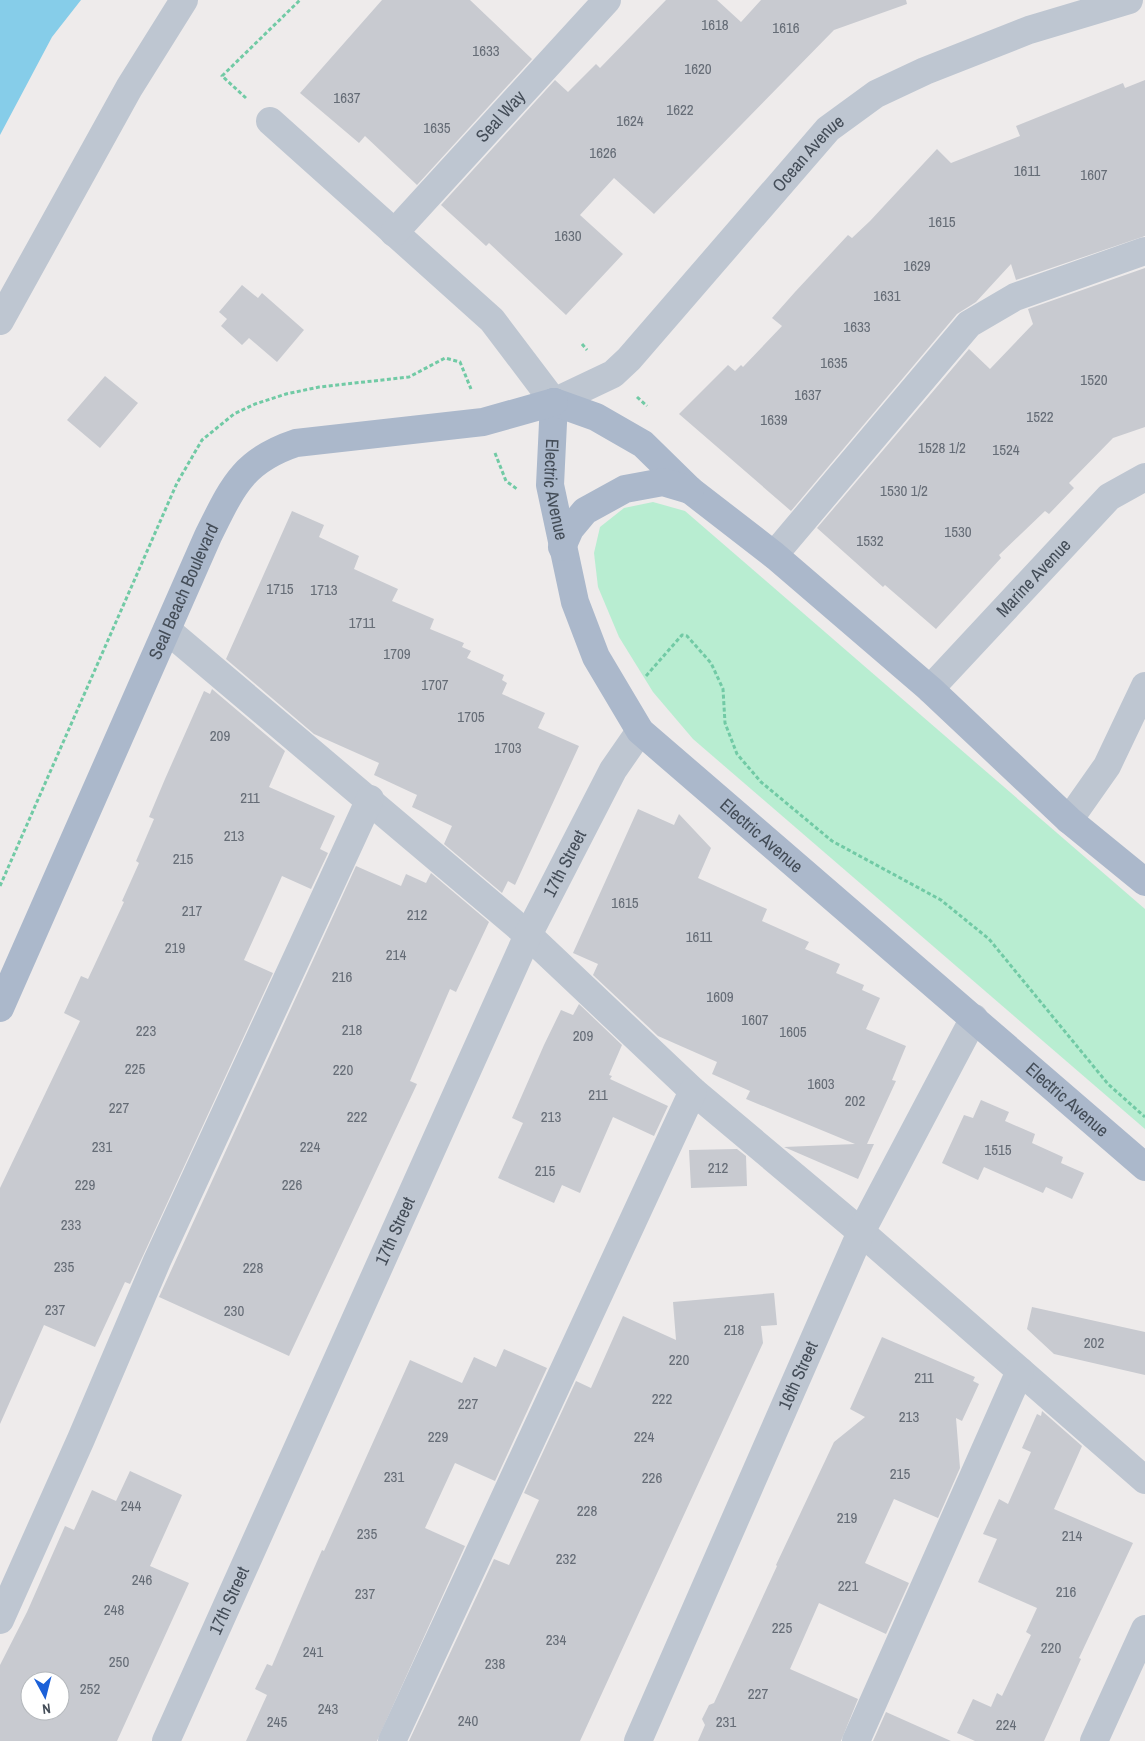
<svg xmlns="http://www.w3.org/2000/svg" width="1145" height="1741" font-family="'Archivo Narrow',sans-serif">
<rect width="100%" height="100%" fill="#eeebeb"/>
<path fill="#b8edd1" d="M653,502l32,9 460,398v220l-452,-390 -40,-47 -34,-55 -21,-50 -4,-34 6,-26 24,-19z"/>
<path fill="#86cde9" d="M0,0h81l-29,37 -52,98z"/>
<path fill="#c8cad0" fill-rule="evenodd" d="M382,0h88l62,59 -115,126 -52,-49 -6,7 -59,-50z
M666,0h51l24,22 20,-22h145l1,4 -73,26 -180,184 -40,-36 -34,37 43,39 -57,61 -77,-72 -3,3 -45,-41 114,-125 13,12 28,-28 4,4z
M1145,80v156l-129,44 -5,-16 -35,38 -19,12 -166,197 -112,-97 49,-49 7,6 6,-6 2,2 39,-41 -10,-8 23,-26 53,-57 4,3 18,-17 67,-72 14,14 69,-27 -4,-10 107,-43 2,5z
M1145,268v159l-32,11 -44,45 5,5 -25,26 -4,-3 -46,44 2,3 -65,71 -51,-44 -2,2 -66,-59 152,-179 21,20 43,-45 -5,-15z
M242,285l16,13 4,-5 42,37 -27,32 -28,-24 -7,7 -21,-19 6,-7 -8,-7z
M105,376l33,27 -38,45 -33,-28z
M292,511l32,14 -5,12 40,19 -5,13 44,20 -6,12 42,18 -4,10 34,14 -2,4 9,4 -4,7 37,17 -2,5 5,3 -5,11 43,19 -7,15 41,18 -64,139 -7,-4 -6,12 -58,-49 8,-18 -40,-19 5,-12 -43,-20 5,-12 -65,-29 -88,-75z
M212,689l73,62 -16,36 66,29 -15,33 8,4 -17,36 -29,-13 -38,84 29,13 -143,311 -5,-2 -30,65 -51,-22 -44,99v-236l80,-167 -16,-8 17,-37 7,3 36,-77 -2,-1 17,-38 -3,-2 18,-42 -5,-2 16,-38 39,-88 6,3z
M638,809l36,16 5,-11 32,34 -13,30 69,31 -5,12 47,21 -4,7 35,15 -4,9 28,12 -2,5 18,8 -14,31 40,17 -14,34 4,1 -29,63h7l-16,35 -74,-32 71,-3 -109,-45 4,-8 -38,-17 5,-12 -59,-26 -65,-61 5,-11 -25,-11z
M356,866l45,20 5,-12 20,9 5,-10 58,49 -33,70 -6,-3 -40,92 7,3 -128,272 -130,-59z
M579,1004l43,41 -13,30 3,1 -2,3 58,27 -14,30 -41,-19 -33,76 -18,-8 -8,18 -56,-25 25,-55 -11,-5 32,-73 17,-35 12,5z
M981,1100l28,12 -4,9 30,13 -3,9 31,14 -2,6 23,10 -12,26 -26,-12 -3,6 -59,-26 -6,13 -36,-17 22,-48 9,3z
M737,1149l9,7 1,30 -56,2 -2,-38z
M774,1293l3,32 -16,1 2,17 -183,398h-171l85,-182 15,6 30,-65 -15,-7 52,-112 15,7 32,-72 53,24 -3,-38z
M1032,1307l113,25v43l-91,-21 -27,-25z
M882,1337l93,40 -2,4 6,3 -17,37 -6,-3 4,50 -22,50 -44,-19 -29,64 44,20 -23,51 -67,-31 -29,66 68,30 -17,42h-143l7,-16 -3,-6 7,-14 5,-2 63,-137 -1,-1 58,-123 31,-25 -15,-8z
M504,1349l43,19 -52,113 -40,-18 -30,65 40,18 -88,195h-131l21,-46 -12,-6 12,-25 5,2 36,-84 14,-32 2,1 86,-191 52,23 12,-26 22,10z
M1042,1411l40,35 -28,63 79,34 -54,115 2,1 -37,82h-69l-18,-8 16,-34 18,8 6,-14 5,3 29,-61 -5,-3 11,-24 -59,-26 19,-43 -14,-5 16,-35 9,5 23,-52 -9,-4 15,-34 4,2z
M130,1471l52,24 -32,71 39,17 -72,158h-117v-76l27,-53 38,-86 9,4 18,-40 24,11zM30,1681h30v30h-30z
M886,1712l65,29h-78z"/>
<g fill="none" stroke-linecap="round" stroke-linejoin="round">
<path stroke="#71caa5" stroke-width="3" stroke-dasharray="4 2.5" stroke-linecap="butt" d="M246,98l-24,-22 78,-76
M582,344l5,6
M637,397l10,9
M495,453l11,28 11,8
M646,676l36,-41 5,1 24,27 12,26 2,34 12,31 24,28 71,59 109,59 48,39 119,145 37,33
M0,886l177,-403 25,-43 32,-26 21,-10 31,-10 33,-7 90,-10 36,-19 15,4 11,27"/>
<g stroke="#bec6d1" stroke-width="28">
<path id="s1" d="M270,121l222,199 62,82 59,-28 16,-15 199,-230 48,-35 49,-23 104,-41 100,-30"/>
<path id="s2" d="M394,233l213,-233"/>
<path d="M0,321l129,-233 55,-88"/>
<path d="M774,555l195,-231 46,-27 130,-46"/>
<path d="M167,630l361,305 165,156 168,141 284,248"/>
<path id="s3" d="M930,689l179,-192 36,-20"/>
<path d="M1069,820l38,-54 38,-80"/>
<path d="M0,1620l81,-181 76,-178 213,-462"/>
<path id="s4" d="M166,1741l362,-806 85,-165 27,-39"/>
<path d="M392,1741l301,-650"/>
<path id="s5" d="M638,1741l223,-509 113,-214"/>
<path d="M856,1741l164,-370"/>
<path d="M1094,1741l51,-112"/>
</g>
<g stroke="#abb8cb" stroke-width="28">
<path id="s6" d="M554,402l-4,83 25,117 21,55 44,74 505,436"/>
<path d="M554,402l42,15 47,27 47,46 84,65 156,134 139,131 76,62"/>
<path d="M562,547l8,-18 15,-18 40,-22 38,-7 27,8"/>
<path id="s7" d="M0,1008l208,-472c24,-48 34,-75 88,-93l187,-21 71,-20"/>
</g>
</g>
<g text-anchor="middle" stroke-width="4.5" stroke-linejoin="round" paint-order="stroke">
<g font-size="15" fill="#656c76">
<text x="715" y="30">1618</text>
<text x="786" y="33">1616</text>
<text x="486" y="56">1633</text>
<text x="698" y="74">1620</text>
<text x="347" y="103">1637</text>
<text x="680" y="115">1622</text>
<text x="630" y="126">1624</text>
<text x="437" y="133">1635</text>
<text x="603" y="158">1626</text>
<text x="1027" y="176">1611</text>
<text x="1094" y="180">1607</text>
<text x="942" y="227">1615</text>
<text x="568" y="241">1630</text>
<text x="917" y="271">1629</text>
<text x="887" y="301">1631</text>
<text x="857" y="332">1633</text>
<text x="834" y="368">1635</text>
<text x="1094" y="385">1520</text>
<text x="808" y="400">1637</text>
<text x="1040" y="422">1522</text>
<text x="774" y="425">1639</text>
<text x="942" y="453">1528 1/2</text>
<text x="1006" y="455">1524</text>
<text x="904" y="496">1530 1/2</text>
<text x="958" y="537">1530</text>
<text x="870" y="546">1532</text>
<text x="280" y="594">1715</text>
<text x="324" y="595">1713</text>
<text x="362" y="628">1711</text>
<text x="397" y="659">1709</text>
<text x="435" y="690">1707</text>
<text x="471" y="722">1705</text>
<text x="220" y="741">209</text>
<text x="508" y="753">1703</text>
<text x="250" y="803">211</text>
<text x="234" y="841">213</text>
<text x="183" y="864">215</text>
<text x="625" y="908">1615</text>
<text x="192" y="916">217</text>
<text x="417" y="920">212</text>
<text x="699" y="942">1611</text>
<text x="175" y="953">219</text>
<text x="396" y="960">214</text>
<text x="342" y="982">216</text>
<text x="720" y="1002">1609</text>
<text x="755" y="1025">1607</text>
<text x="352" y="1035">218</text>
<text x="146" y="1036">223</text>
<text x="793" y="1037">1605</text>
<text x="583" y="1041">209</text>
<text x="135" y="1074">225</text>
<text x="343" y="1075">220</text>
<text x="821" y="1089">1603</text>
<text x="598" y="1100">211</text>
<text x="855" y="1106">202</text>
<text x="119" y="1113">227</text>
<text x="357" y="1122">222</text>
<text x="551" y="1122">213</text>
<text x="102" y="1152">231</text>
<text x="310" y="1152">224</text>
<text x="998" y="1155">1515</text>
<text x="718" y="1173">212</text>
<text x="545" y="1176">215</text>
<text x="85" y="1190">229</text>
<text x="292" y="1190">226</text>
<text x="71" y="1230">233</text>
<text x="64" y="1272">235</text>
<text x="253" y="1273">228</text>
<text x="55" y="1315">237</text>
<text x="234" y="1316">230</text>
<text x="734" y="1335">218</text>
<text x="1094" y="1348">202</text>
<text x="679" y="1365">220</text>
<text x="924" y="1383">211</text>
<text x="662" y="1404">222</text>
<text x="468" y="1409">227</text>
<text x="909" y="1422">213</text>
<text x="438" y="1442">229</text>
<text x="644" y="1442">224</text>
<text x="900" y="1479">215</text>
<text x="394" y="1482">231</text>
<text x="652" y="1483">226</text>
<text x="131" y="1511">244</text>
<text x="587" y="1516">228</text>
<text x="847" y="1523">219</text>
<text x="367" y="1539">235</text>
<text x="1072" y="1541">214</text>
<text x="566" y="1564">232</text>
<text x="142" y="1585">246</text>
<text x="848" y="1591">221</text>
<text x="1066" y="1597">216</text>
<text x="365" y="1599">237</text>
<text x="114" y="1615">248</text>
<text x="782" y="1633">225</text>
<text x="556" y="1645">234</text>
<text x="1051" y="1653">220</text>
<text x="313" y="1657">241</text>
<text x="119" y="1667">250</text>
<text x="495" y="1669">238</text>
<text x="90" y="1694">252</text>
<text x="758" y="1699">227</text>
<text x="328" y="1714">243</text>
<text x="468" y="1726">240</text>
<text x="277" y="1727">245</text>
<text x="726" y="1727">231</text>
<text x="1006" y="1730">224</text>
</g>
<g font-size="18" fill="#444d58" stroke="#fff">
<text dy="6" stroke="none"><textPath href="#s2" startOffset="158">Seal Way</textPath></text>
<text dy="6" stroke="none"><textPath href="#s1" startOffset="761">Ocean Avenue</textPath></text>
<text dy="6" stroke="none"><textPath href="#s6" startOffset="88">Electric Avenue</textPath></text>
<text dy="6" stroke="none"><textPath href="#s3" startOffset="152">Marine Avenue</textPath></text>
<text dy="6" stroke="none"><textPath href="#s7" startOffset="455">Seal Beach Boulevard</textPath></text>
<text dy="6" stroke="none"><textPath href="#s6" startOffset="508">Electric Avenue</textPath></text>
<text dy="6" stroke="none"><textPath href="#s4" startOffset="964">17th Street</textPath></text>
<text dy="6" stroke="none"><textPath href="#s6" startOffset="912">Electric Avenue</textPath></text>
<text dy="6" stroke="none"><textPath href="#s4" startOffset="559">17th Street</textPath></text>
<text dy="6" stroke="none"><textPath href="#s5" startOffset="399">16th Street</textPath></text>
<text dy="6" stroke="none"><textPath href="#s4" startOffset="154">17th Street</textPath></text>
</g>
</g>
<g transform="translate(45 1696) rotate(173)"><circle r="24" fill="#ffffff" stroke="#b4b8bc"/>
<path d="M0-4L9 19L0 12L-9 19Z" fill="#1b60d8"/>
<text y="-8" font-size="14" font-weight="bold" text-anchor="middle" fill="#444d58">N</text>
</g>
</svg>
